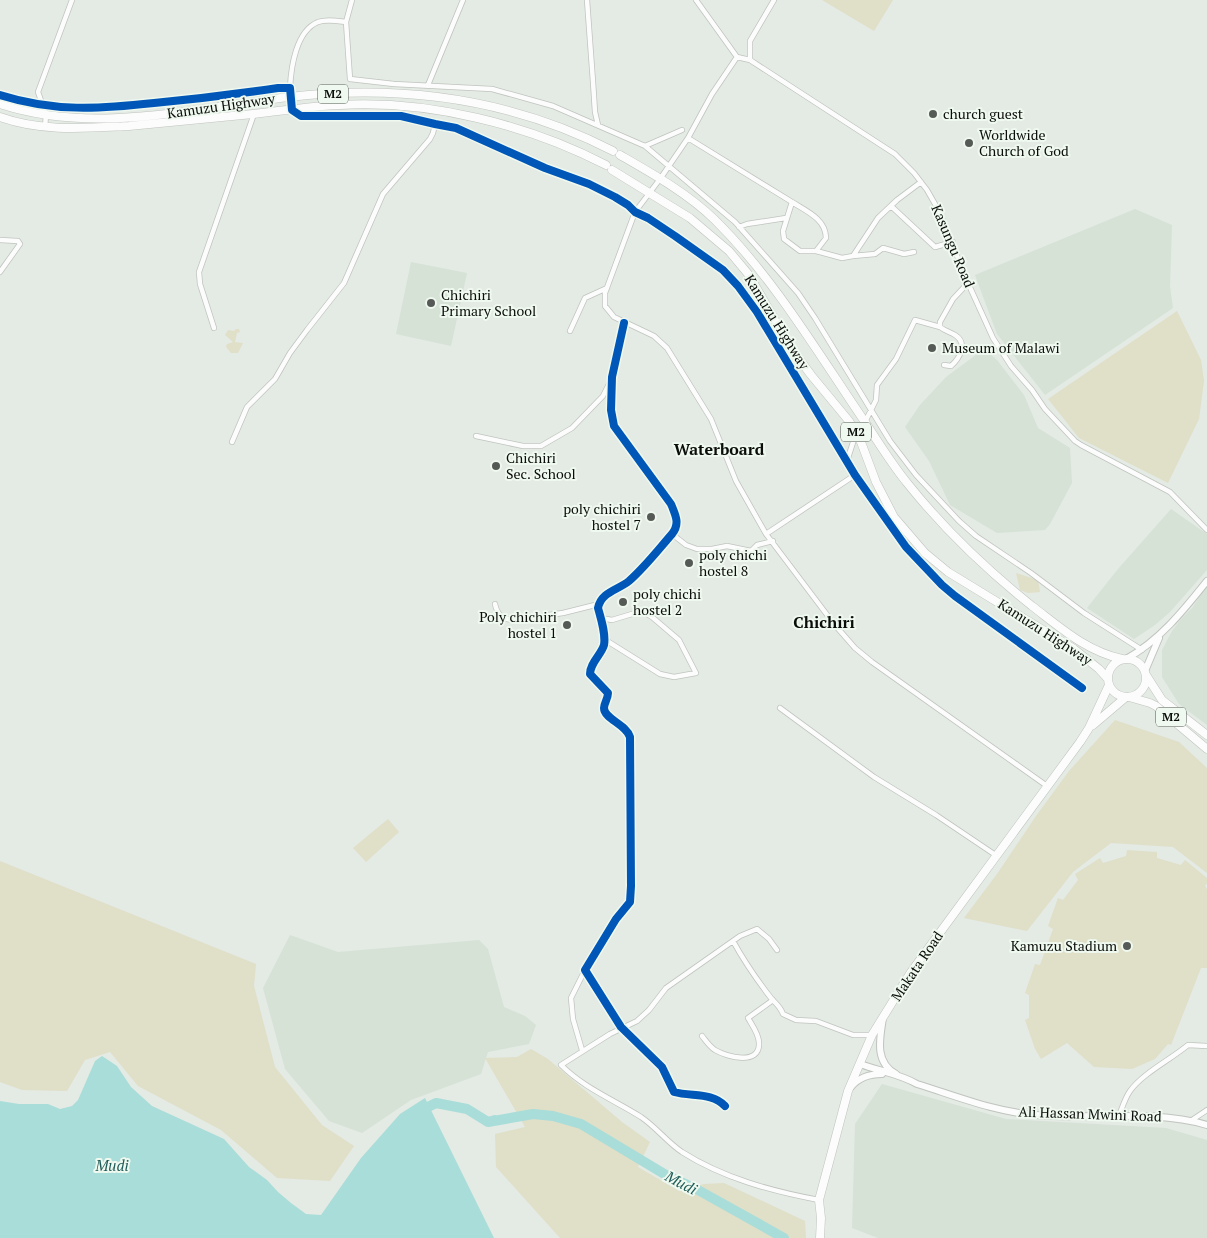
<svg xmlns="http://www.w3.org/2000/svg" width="1207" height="1238" font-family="'PT Serif',serif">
<rect width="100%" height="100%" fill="#e4eae4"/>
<path fill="#d6e2d6" d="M1135,209l37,16 -2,62 3,21 -128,87 -48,-61 -22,-59z
M411,262l56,11 -16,73 -55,-12z
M984,349l13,11 27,35 14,33 32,20 2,35 -22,41 -5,6 -48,3 -47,-28 -21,-44 -24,-34 15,-22 26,-28z
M1171,509l36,25v36l-37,42 -15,13 -21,14 -47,-31 31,-39z
M1207,586v139l-28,-21 -17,-27v-27l10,-19 9,-12 11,-11z
M290,935l48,17 141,-12 9,9 16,58 21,9 11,9 -7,19 -41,8 -7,22 -70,26 -49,33 -33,-12 -44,-52 -22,-81z
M882,1084l124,35 160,9 41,12v98h-329l-26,-10 3,-104z"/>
<path fill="#e0dfc8" d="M822,0h71l-19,31z
M1177,311l24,49 3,21 -5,38 -31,64 -89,-45 -31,-39z
M236,329h3l1,3 -3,1 -2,9 8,1 -5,10h-7l-5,-6 1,-3 6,-2 -8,-7 3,-5 6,1z
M1016,573l22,7 2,12 -12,1 -8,-3z
M1115,720l64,22 28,26v105l-34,-26 -62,-4 -38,29 -46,59 -63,-13 33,-44 39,-58 33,-45z
M388,819l11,13 -33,30 -13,-14z
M1127,850l30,2v6l24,7 4,-5 22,18v5l-2,3 2,3v79h-6l-30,77 -3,-1 -13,15 -23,10 -38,-2 -27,-24 -26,16 -6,-10 -10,-29 4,-2v-23l-4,-2 10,-29 5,1 13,-36 -5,-3 10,-28 5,2 15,-20 -3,-6 25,-16 3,5 23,-7z
M0,861l256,103 -2,22 21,81 47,58 32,21 -24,35 -53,-3 -56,-48 -83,-44 -28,-34 -25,8 -18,31 -45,-1 -22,-8z
M531,1049l17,10 74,63 28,20 -12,25 41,24 25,-7 20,-1 81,38 1,17h-246l-64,-71 -1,-33 30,-7 -40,-69 32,-1z"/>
<path fill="#a9ddd9" d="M102,1056l15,10 14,21 21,19 72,33 25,28 18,13 11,12 13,11 15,11 15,1 40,-57 39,-44 25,-16 69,140h-494v-137l19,3h29l12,5 12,-3 6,-6 17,-39z"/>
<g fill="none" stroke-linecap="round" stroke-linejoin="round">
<path stroke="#a9ddd9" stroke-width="10" d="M418,1112l18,-9 31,6 21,13 7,-2
M488,1122l45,-8 20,2 28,8 85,51 32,15 86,48"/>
<g stroke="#c0c4bf" stroke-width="6">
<path id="minor" d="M352,0l-6,22 4,57 44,5 98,5 61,17 92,40 37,-16
M587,0l6,82 2,30 3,13
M696,0l41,57
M737,57l-25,37 -24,44 -28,41 -25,33 -30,81v13l9,11 40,19 13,12 44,71 25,62 30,53 68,90 21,24 17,14 175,124
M737,57l13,3 145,94 19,19 13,17 12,21 29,72 25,55 18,28 21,24 13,19 30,32 6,4 89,47 37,38
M750,60v-19l24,-41
M428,85l35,-85
M290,88c1,-21 6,-57 28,-66 9,-3 19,-1 28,0
M0,95c54,17 99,14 154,8 42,-4 83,-9 124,-15h12l2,22 9,6h100l34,8 21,4 89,40 44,16 26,13 13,8 7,7 13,6 27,18 48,34 15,16 19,26 98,163 51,72 36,38 13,11 127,92
M45,127l1,-12 -8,-23 34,-92
M688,138l104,64
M645,146l90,76 63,71 17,25 75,123 26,34 43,46 17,15 55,37 53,40 58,37
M792,202c14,9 34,17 34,36l-10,13h-16l-16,-12 -1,-8z
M891,206l44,41 18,-5
M739,227l8,-3 39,-6
M0,240l18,1 2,3 -20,28
M816,251l26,7 11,-2 25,-38 19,-18 24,-18
M853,256l22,-2 8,-6 21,6 10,-2
M624,323l-12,54 -1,33 3,16 57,78c5,12 9,20 1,30 -14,16 -27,33 -43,47 -11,9 -28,11 -31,27 3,11 8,26 6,37 -3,10 -14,18 -14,29l18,19c0,6 -4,10 -4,15 0,11 22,16 26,29l1,149 -1,16 -14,17 -31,51 36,57 41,40 12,25c18,5 38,0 51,14
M214,328l-14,-44 -1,-12 55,-158
M570,331l15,-33 22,-10
M944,365l7,1c9,-8 17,-23 4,-31 -5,-3 -10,-4 -15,-8v-5l13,-23 15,-16
M476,436l47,10h18l31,-18 31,-32 9,-18
M232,442l15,-35 28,-28 15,-26 17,-23 37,-47 39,-89 47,-55 3,-6 2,-9
M847,461l9,-28 8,-9 12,-24 1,-15 19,-26 19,-39 25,7
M672,534l14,11 11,4h15l15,-3 24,5 6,-6 16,-4
M766,534l89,-59
M495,604c2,10 7,15 17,16l51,-7 36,-9
M601,618l11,2 30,-9 10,6 27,23 17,33 -22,4 -14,-3 -56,-35
M780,708l94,69 62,38 61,41
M733,941c11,20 24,39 38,57 4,5 9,8 12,16l13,6 20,1 37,14h19
M777,950l-8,-11 -12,-10 -17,7 -74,52 -17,22 -12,11 -27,13 -49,31c23,23 53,35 80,52 15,10 26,25 41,35 41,26 89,39 137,48
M702,1036c4,5 7,10 13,14 12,7 45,16 44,-7 0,-9 -7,-18 -11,-25l25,-18
M582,1050l-9,-31 -2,-21 14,-28
M1119,1116c3,-8 6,-18 11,-25 13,-18 40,-31 58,-46l19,1
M1192,1120l15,-10"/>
</g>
<g stroke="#c0c4bf" stroke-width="8">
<path id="secondary" d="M1126,659c34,-19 57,-48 81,-78
M1145,671l14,-33
M883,1018c-3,20 -9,44 13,56
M860,1064c19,7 40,10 57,20 39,12 78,28 119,31 56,5 116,-6 171,10
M851,1087c8,-10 18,-13 31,-13"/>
</g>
<g stroke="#c0c4bf" stroke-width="9">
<path id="primary" d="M1093,725l33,-28
M820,1238l1,-20 -2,-18 29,-109 24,-56 39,-63 169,-230 9,-14 20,-43"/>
</g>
<g stroke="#c0c4bf" stroke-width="9">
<path id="trunk" d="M0,104c94,31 194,4 289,-7 113,-13 223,2 324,54
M0,117c41,15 86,11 129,9 41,-4 83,-8 124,-12 29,-3 58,-8 87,-9 88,-5 187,19 266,60
M620,155c33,19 67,38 94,64 61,60 105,136 153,206 13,20 26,41 41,59 36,45 79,86 124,122 29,22 54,45 90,53
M612,170l78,48 39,33 20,24 42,73 20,27 38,46 12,21 15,40 18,35 31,36 23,19 126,77 25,20 9,10
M1108 678a19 19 0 1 1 38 0a19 19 0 1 1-38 0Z
M1146,675l16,25 45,35
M1129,697l21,6 6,3 51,43"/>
</g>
<use href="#minor" stroke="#fbfcfb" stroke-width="4.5"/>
<use href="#secondary" stroke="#fbfcfb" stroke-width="6"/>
<use href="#primary" stroke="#fbfcfb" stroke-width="8"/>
<use href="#trunk" stroke="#fbfcfb" stroke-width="8"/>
<g stroke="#eff9ef" stroke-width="11">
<path id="cycleway" d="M0,95c54,17 99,14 154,8 42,-4 83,-9 124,-15h12l2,22 9,6h100l34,8 21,4 89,40 44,16 26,13 13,8 7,7 13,6 27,18 48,34 15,16 19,26 98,163 51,72 36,38 13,11 127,92
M624,323l-12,54 -1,33 3,16 57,78c5,12 9,20 1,30 -14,16 -27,33 -43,47 -11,9 -28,11 -31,27 3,11 8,26 6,37 -3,10 -14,18 -14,29l18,19c0,6 -4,10 -4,15 0,11 22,16 26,29l1,149 -1,16 -14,17 -31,51 36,57 41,40 12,25c18,5 38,0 51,14"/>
</g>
<use href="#cycleway" stroke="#0057b8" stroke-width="8"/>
</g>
<g fill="#565a56" stroke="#eff9ef" stroke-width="2">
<circle cx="933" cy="114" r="5"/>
<circle cx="969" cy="143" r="5"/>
<circle cx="431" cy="303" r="5"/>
<circle cx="932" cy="348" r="5"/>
<circle cx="496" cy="466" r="5"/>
<circle cx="651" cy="517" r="5"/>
<circle cx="689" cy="563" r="5"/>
<circle cx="623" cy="602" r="5"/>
<circle cx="567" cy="625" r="5"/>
<circle cx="1127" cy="946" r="5"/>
</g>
<g text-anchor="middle" stroke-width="4" stroke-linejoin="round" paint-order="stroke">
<g fill="#eff9ef" stroke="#4f544f" stroke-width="1">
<rect x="318" y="84.5" width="30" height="19" rx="4"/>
<rect x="841" y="422.5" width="30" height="19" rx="4"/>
<rect x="1156" y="707.5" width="30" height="19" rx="4"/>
</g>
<g font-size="12" font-weight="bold" fill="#0a0d0a">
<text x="333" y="98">M2</text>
<text x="856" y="436">M2</text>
<text x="1171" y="721">M2</text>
</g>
<g font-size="14" fill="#0a0d0a" stroke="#eff9ef">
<text transform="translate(221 106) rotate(-8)" y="5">Kamuzu Highway</text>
<text transform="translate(953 246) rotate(67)" y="5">Kasungu Road</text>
<text transform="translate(777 322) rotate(58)" y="5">Kamuzu Highway</text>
<text transform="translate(1045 632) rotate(33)" y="5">Kamuzu Highway</text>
<text transform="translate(917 966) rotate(-56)" y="5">Makata Road</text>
<text transform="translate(1090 1114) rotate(2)" y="5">Ali Hassan Mwini Road</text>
</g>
<g font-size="14" fill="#0a0d0a" stroke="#eff9ef" text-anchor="start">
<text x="943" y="119">church guest</text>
<text x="979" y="140">Worldwide<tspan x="979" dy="16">Church of God</tspan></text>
<text x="441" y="300">Chichiri<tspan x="441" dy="16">Primary School</tspan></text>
<text x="942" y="353">Museum of Malawi</text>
<text x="506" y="463">Chichiri<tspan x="506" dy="16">Sec. School</tspan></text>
<text x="641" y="514" text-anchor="end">poly chichiri<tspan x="641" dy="16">hostel 7</tspan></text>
<text x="699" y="560">poly chichi<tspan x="699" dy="16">hostel 8</tspan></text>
<text x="633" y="599">poly chichi<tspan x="633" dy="16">hostel 2</tspan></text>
<text x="557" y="622" text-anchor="end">Poly chichiri<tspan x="557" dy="16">hostel 1</tspan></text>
<text x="1117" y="951" text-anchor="end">Kamuzu Stadium</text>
</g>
<g font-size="15" font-style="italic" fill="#1f5b59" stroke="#eff9ef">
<text x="112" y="1171">Mudi</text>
<text transform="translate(681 1183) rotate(28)" y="5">Mudi</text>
</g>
<g font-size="16" font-weight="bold" fill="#0a0d0a" stroke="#eff9ef">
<text x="719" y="455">Waterboard</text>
<text x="824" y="628">Chichiri</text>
</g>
</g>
</svg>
